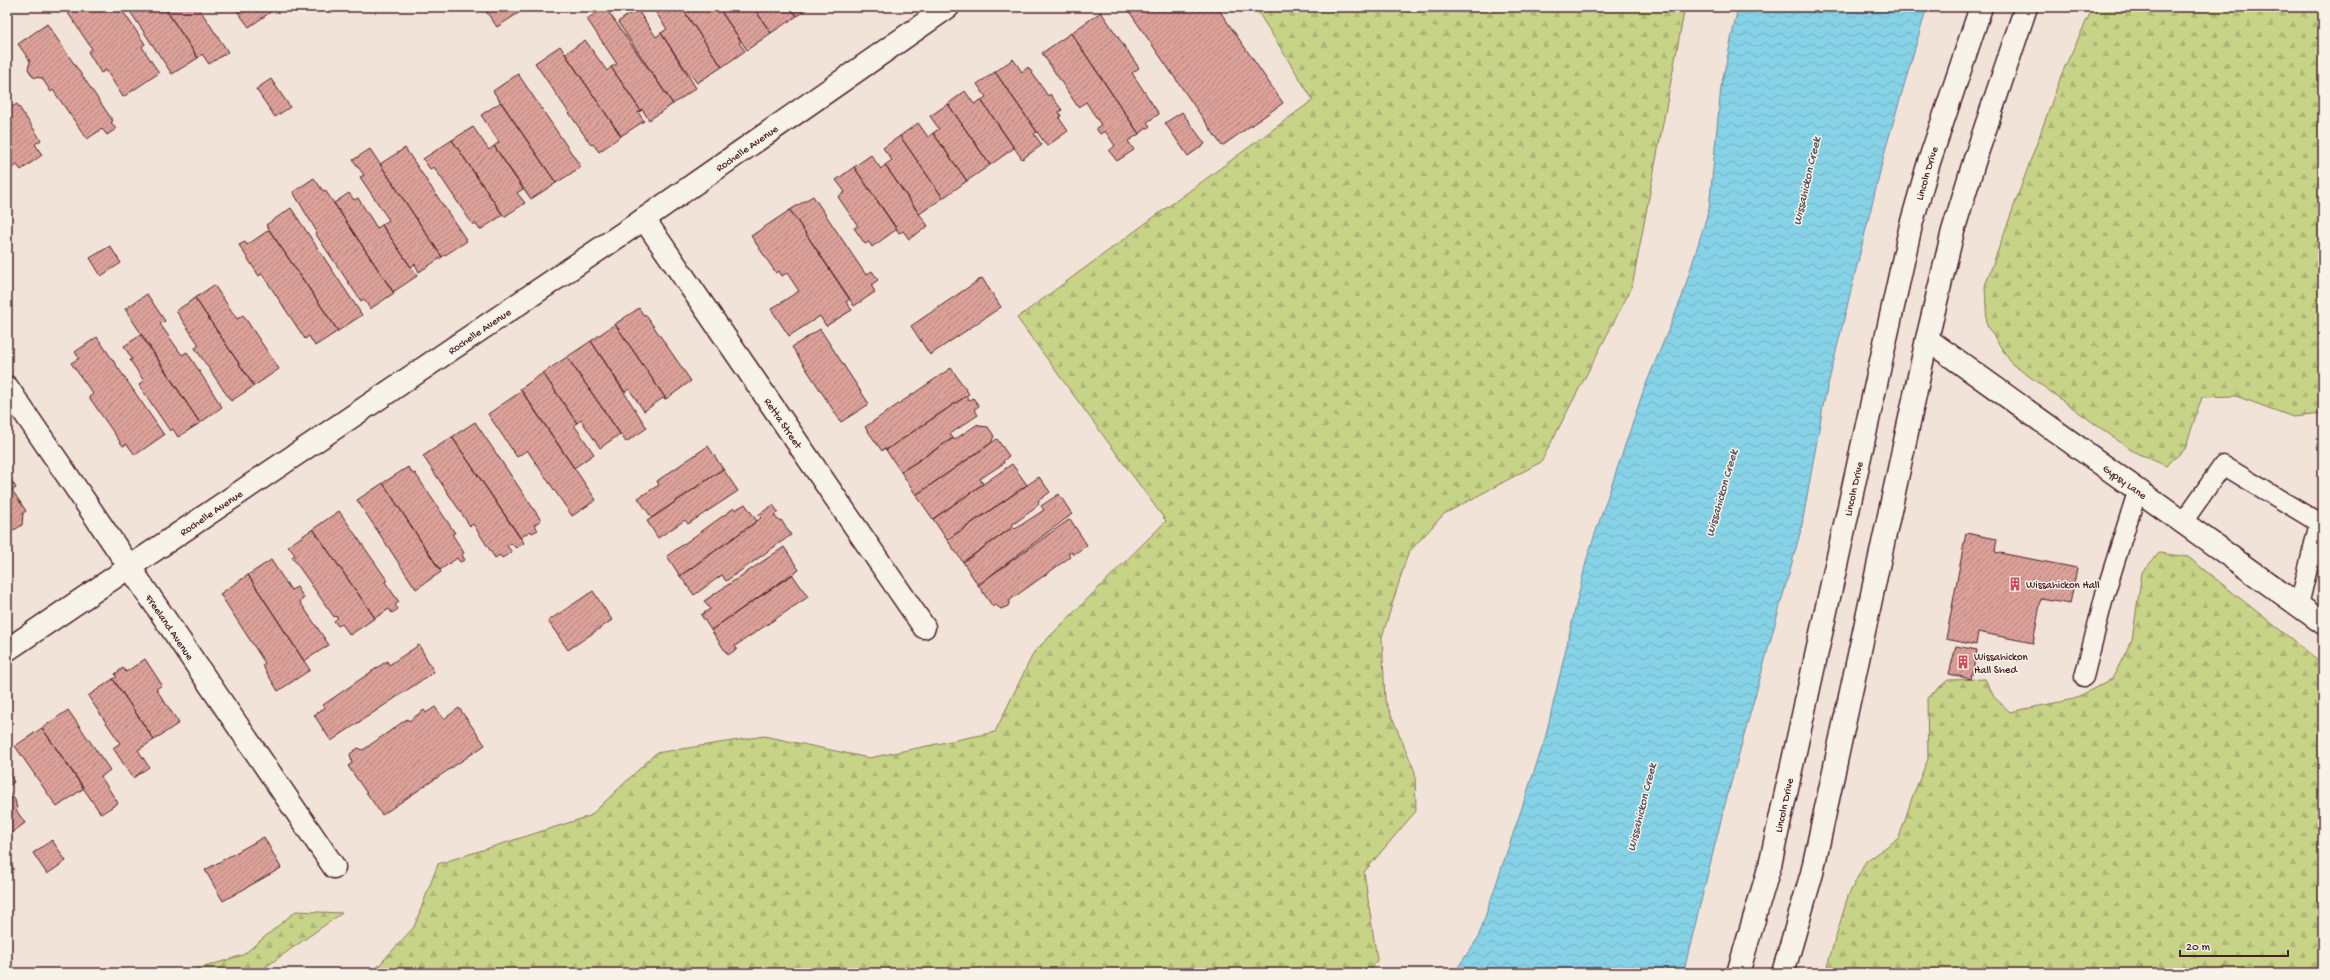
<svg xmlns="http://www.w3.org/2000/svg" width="2330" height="980" font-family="'Gochi Hand',sans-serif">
<defs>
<pattern id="forest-firs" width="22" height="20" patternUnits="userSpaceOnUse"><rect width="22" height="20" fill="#c7d387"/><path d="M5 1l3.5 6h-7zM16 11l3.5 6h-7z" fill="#acb575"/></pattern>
<pattern id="water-waves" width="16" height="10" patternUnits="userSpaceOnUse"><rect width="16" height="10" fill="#86d2e6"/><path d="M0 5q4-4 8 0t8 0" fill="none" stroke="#75b4c5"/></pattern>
<pattern id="building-hatch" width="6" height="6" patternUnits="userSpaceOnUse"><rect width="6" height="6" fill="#dca299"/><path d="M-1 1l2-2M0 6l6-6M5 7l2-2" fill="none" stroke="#b4837d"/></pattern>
</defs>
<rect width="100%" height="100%" fill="#f2e3d8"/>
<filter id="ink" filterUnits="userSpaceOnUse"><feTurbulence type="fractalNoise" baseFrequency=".025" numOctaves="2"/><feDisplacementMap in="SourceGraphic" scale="8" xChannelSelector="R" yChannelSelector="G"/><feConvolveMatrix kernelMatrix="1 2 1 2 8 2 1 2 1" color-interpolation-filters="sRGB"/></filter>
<g filter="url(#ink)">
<path fill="url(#forest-firs)" stroke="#887959" d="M1255,7h430l-53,280 -91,175 -97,52 -36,39 -26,84 3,63 30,72 1,39 -52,61 13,88 -7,13h-998l42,-46 24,-63 152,-48 66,-63 108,-17 105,22 126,-26 39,-80 132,-131 -149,-203 296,-218z
M2093,7h230v407l-30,3 -57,-21 -34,1 -17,52 -19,17 -35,-16 -119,-86 -25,-38 -2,-40 78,-215z
M2159,553l29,4 135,107v309h-498l23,-77 18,-35 33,-23 14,-43 15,-36 -1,-61 21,-18 37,-1 9,18 16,15 64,-13 38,-20 20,-39 10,-68z
M296,911l46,2 -85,60h-72l58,-18z"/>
<path fill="url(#water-waves)" stroke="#6e8a9b" d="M1738,7h189l-41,140 -35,143 -27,111 -23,129 -77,278 -40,162 -2,3h-228l24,-35 67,-199 42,-181 57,-169 38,-92 27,-88 12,-122z"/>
<path fill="url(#building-hatch)" stroke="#4a1f2b" d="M78,7h42l25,37 -3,3 17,26 -36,24 -17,-27 -5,3 -13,-21 4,-3 -24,-36z
M127,7h37l34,51 -26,16z
M164,7h34l30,45 -19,12 -7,-10 -4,4z
M234,7h36l2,4 -23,16z
M302,7h13l-9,6z
M483,7h38l2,3 -26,17z
M605,7l68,97 -24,16 -7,-11 -1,2 -30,-44 6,-3 -30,-45z
M652,7h29l41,60 -25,16 -6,-8 -1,1 -29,-43 6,-4z
M681,7h37l23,34 -2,2 6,8 -23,16z
M718,7h35l18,26 -24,17z
M753,7h37l7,9 -26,17z
M790,7h20l-13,9z
M1126,7h91l66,96 -61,43z
M637,9l19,28 5,-4 35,55 -23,16 -55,-82z
M1101,12l38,56 -7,5 27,41 -12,8 3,4 -11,8 -68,-101z
M47,24l66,97 -2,1 5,7 -9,6 -5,-6 -15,10 -34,-49 -2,2 -9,-14 -9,-1 -5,-8 2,-8 -12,-17z
M1071,33l68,101 -11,7 6,9 -17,11 -8,-10 6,-5 -10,-15 -5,3 -4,-6 5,-3 -15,-23 -8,5 -36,-54z
M585,40l22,31 4,-4 30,44 -3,1 6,9 -23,15 -56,-82z
M560,46l61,90 -22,16 -6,-8 -2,1 -56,-82z
M1013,59l9,13 6,-5 20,29 2,-2 12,16 -3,2 2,4 -2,2 9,13 -21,15 -52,-74z
M995,72l42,60 -3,2 8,11 -20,14 -41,-59 5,-3 -9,-13z
M518,74l63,93 -25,16 -63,-92z
M271,79l19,28 -15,10 -19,-28z
M965,91l9,13 7,-4 33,48 -24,17 -42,-61z
M7,100l5,7 5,-3 24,36 -6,4 7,11 -21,15 -4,-5 -7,4 -3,-4z
M501,102l55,81 -25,16 -37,-53 5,-4 -18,-27z
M948,104l42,61 -23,16 -34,-48 6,-4 -9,-13z
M1182,112l23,32 -17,12 -23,-33z
M918,123l10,14 5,-4 34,48 -24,17 -43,-62z
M473,127l16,23 5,-4 29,43 -6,4 8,10 -21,14 -52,-77z
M900,136l43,62 -24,16 -34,-49 7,-5 -9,-12z
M452,140l51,75 -23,15 -5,-7 -2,2 -39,-58 -4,2 -7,-10z
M405,148l62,93 -25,16 -62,-93z
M370,149l72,108 -23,15 -4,-8 -4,3 -29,-42 7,-5 -29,-43 4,-2 -11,-15z
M871,155l10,14 4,-4 43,61 -19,13 -6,-8 -4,2 -45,-66z
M854,167l43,62 -25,18 -3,-5 -4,2 -11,-16 4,-2 -20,-29 7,-5 -9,-12z
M314,178l9,13 2,-1 69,103 -24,16 -6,-10 -3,2 -46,-68 2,-1 -24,-40z
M349,193l5,7 4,-2 19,30 5,-3 35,51 -24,16 -59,-89z
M813,196l53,79 6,-4 6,9 -7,5 4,7 -21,14 -64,-96z
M291,208l71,107 -24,16 -72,-106z
M790,210l60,89 -4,3 6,8 -26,16 -6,-10 -31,20 -18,-27 28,-18 -12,-18 -5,3 -3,-5 -3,2 -25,-37z
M269,230l69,101 -23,15 -6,-10 -4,3 -43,-65 -3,2 -20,-31 6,-3 2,3z
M110,246l11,17 -20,13 -11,-18z
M982,278l19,29 -71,48 -19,-29z
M214,285l23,34 6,-4 36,54 -25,17 -59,-88z
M147,294l18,27 -5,3 22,31 5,-3 35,55 -22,16 -75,-114z
M195,298l59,88 -23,15 -36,-53 4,-3 -23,-34z
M639,308l5,8 1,-2 46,67 -25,18 -51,-75z
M615,324l51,75 -3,-1 -19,13 -15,-22 -4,3 -34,-51z
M820,329l49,75 -28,18 -49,-75z
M141,335l59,88 -22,14 -5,-8 -3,2 -31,-46 5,-4 -14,-21 2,-1 -8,-13z
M97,337l67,98 -29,20 -8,-11 -4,2 -34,-49 4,-3 -22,-31 8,-5 -4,-6z
M591,341l56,87 -21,14 -59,-85z
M567,357l53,77 -20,14 -19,-28 -4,3 -34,-50z
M951,368l18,26 -83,56 -1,-2 -3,3 -17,-24z
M543,373l34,50 -3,2 20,29 -20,14 -54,-79z
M522,391l74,109 -24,16 -45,-66 -10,7 -29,-43z
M966,396l3,5 4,-3 6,8 -5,3 4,6 -28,19 3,4 -52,34 -15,-22z
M475,422l66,98 -7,5 4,5 -6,3 -2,-2 -10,7 -68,-101z
M978,424l1,2 9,1 6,9 -3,7 -75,52 -15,-23 52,-34 1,2z
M452,437l72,106 -8,5 -5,-5 -4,3 5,6 -10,6 -2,-3 -5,3 -22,-34 -3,2 -47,-70z
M997,439l12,17 -6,5 1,2 -24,16 3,5 -50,35 -17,-24z
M708,446l15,23 -71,49 -14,-20 21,-13 -2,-4z
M1012,464l15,21 -80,55 -14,-21z
M408,467l5,7 2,-1 40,60 -3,1 12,19 -2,2 3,5 -5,2 -3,-4 -17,12 -57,-87z
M723,469l15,22 -50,33 -3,-4 -27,18 -11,-17z
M7,473l9,15 -4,2 14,21 -3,2 -1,12 -8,5 -7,-2z
M1039,477l11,15 -12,9 1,2 -5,6 -22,16 1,2 -50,35 -16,-22z
M383,483l58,89 -25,17 -59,-89z
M1059,494l13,20 -94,71 -15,-23 50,-35 2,2 29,-19 -3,-4z
M745,504l12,17 -77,55 -13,-20 67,-48 1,2z
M773,505l5,7 -4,3 5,6 2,-1 10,15 -65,46 -4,-6 -28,20 -14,-19 77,-55 4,-3 -3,-3z
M339,511l48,69 -2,2 14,20 -4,3 3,4 -6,4 -3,-4 -14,9 -62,-89z
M1070,519l17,26 -14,10 -1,-3 -4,2 2,3 -60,43 -2,6 -7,3 -5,-4 -3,2 -15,-22z
M313,529l62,89 -25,17 -8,-11 -4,2 -4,-5 4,-3 -2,-2 -2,1 -42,-60 3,-2 -7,-9z
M1966,533l31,6 -2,13 82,16 -7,36 -29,-5 -8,44 -55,-11 -2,13 -30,-6z
M784,547l15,23 -88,60 -10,-15 9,-6 -6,-8z
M271,560l20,30 6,-3 7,11 -4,4 29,43 -25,16 -56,-86z
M792,574l16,23 -73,49 2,3 -9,6 -17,-25z
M248,575l62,95 -32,21 -16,-26 3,-2 -45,-69z
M593,591l19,29 -44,30 -20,-29z
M419,645l15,27 -103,69 -17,-26 11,-7 -2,-3 64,-44 2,4z
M1956,646l21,4 -6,29 -22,-5z
M145,659l17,26 -6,4 23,34 -25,17 -41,-61 4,-2 -2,-3 8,-6 3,4z
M113,679l41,61 -16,10 11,17 -16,11 -20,-30 7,-5 -32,-47z
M435,707l9,12 15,-11 26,37 -103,70 -34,-49 4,-3 -2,-9 8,-6 5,2 44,-31 2,2 15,-11 2,3z
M68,710l42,60 -9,7 17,26 -17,11 -59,-86z
M42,728l42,60 -27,19 -42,-61z
M7,772l7,10 -7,5z
M7,789l8,11 2,9 -1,1 9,13 -18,13z
M264,837l17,31 -58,33 -18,-31z
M52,840l14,21 -19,13 -14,-21z
M7,859l7,10 -7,5z"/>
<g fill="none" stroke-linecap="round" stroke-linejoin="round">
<g stroke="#4a1f2b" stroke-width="21">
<path id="service" d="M2183,522l40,-57 96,58 -20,82
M2084,677l21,-83 33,-105"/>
</g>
<g stroke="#4a1f2b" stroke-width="25">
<g id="minor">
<path id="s1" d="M644,219l280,408"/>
<path id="s2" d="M1927,339l396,284"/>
<path id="s3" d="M7,387l327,480"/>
<path id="s4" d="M7,650l637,-431 304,-212"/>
</g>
</g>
<g stroke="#4a1f2b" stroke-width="25">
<g id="primary">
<path id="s5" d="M1738,973l32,-108 141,-640 18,-63 52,-155"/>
<path d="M1783,973l29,-100 115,-534 26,-108 22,-72 51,-152"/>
</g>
</g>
<use href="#service" stroke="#f7f3e8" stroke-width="18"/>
<use href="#minor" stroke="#f7f3e8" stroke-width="22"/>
<use href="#primary" stroke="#f7f3e8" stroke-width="22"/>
</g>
</g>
<defs>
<g id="building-bare" transform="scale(1.08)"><path d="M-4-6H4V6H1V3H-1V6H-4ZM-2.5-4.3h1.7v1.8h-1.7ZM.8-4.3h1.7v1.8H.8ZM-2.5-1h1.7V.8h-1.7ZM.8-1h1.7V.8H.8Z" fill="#d1495b" stroke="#f7f3e8" stroke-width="2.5" paint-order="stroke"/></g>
</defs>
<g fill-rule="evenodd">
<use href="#building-bare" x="2015" y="584"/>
<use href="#building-bare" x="1963" y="662"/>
</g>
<g text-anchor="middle" stroke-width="3" stroke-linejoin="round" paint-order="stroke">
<g font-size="11" fill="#4a1f2b" stroke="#f7f3e8">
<text dy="4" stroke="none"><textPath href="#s4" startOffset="894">Rochelle Avenue</textPath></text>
<text dy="4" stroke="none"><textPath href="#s5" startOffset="822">Lincoln Drive</textPath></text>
<text dy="4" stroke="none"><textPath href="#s4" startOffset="570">Rochelle Avenue</textPath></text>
<text dy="4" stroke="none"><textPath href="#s1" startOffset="247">Retta Street</textPath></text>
<text dy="4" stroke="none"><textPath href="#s2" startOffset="244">Gypsy Lane</textPath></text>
<text dy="4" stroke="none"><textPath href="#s5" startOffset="498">Lincoln Drive</textPath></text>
<text dy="4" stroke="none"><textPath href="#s4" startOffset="246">Rochelle Avenue</textPath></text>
<text dy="4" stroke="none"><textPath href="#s3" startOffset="290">Freeland Avenue</textPath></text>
<text dy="4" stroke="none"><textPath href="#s5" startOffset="174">Lincoln Drive</textPath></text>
</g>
<g font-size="11" fill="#4a1f2b" stroke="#f7f3e8" text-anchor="start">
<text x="2026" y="588">Wissahickon Hall</text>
<text x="1974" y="660">Wissahickon<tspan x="1974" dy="13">Hall Shed</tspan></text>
</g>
<g font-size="12" font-style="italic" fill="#594c5a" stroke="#f7f3e8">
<text transform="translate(1806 181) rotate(-77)" y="4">Wissahickon Creek</text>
<text transform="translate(1721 493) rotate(-74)" y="4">Wissahickon Creek</text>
<text transform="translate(1641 807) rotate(-76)" y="4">Wissahickon Creek</text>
</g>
</g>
<rect width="2330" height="980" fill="none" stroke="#f7f3e8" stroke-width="24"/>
<rect x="12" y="12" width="2306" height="956" fill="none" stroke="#4a1f2b" stroke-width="1.5" filter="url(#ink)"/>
<path d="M2180 950v6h108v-6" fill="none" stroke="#4a1f2b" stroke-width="2"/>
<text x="2186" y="950" font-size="12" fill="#4a1f2b" stroke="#f7f3e8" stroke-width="3" paint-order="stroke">20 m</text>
</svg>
